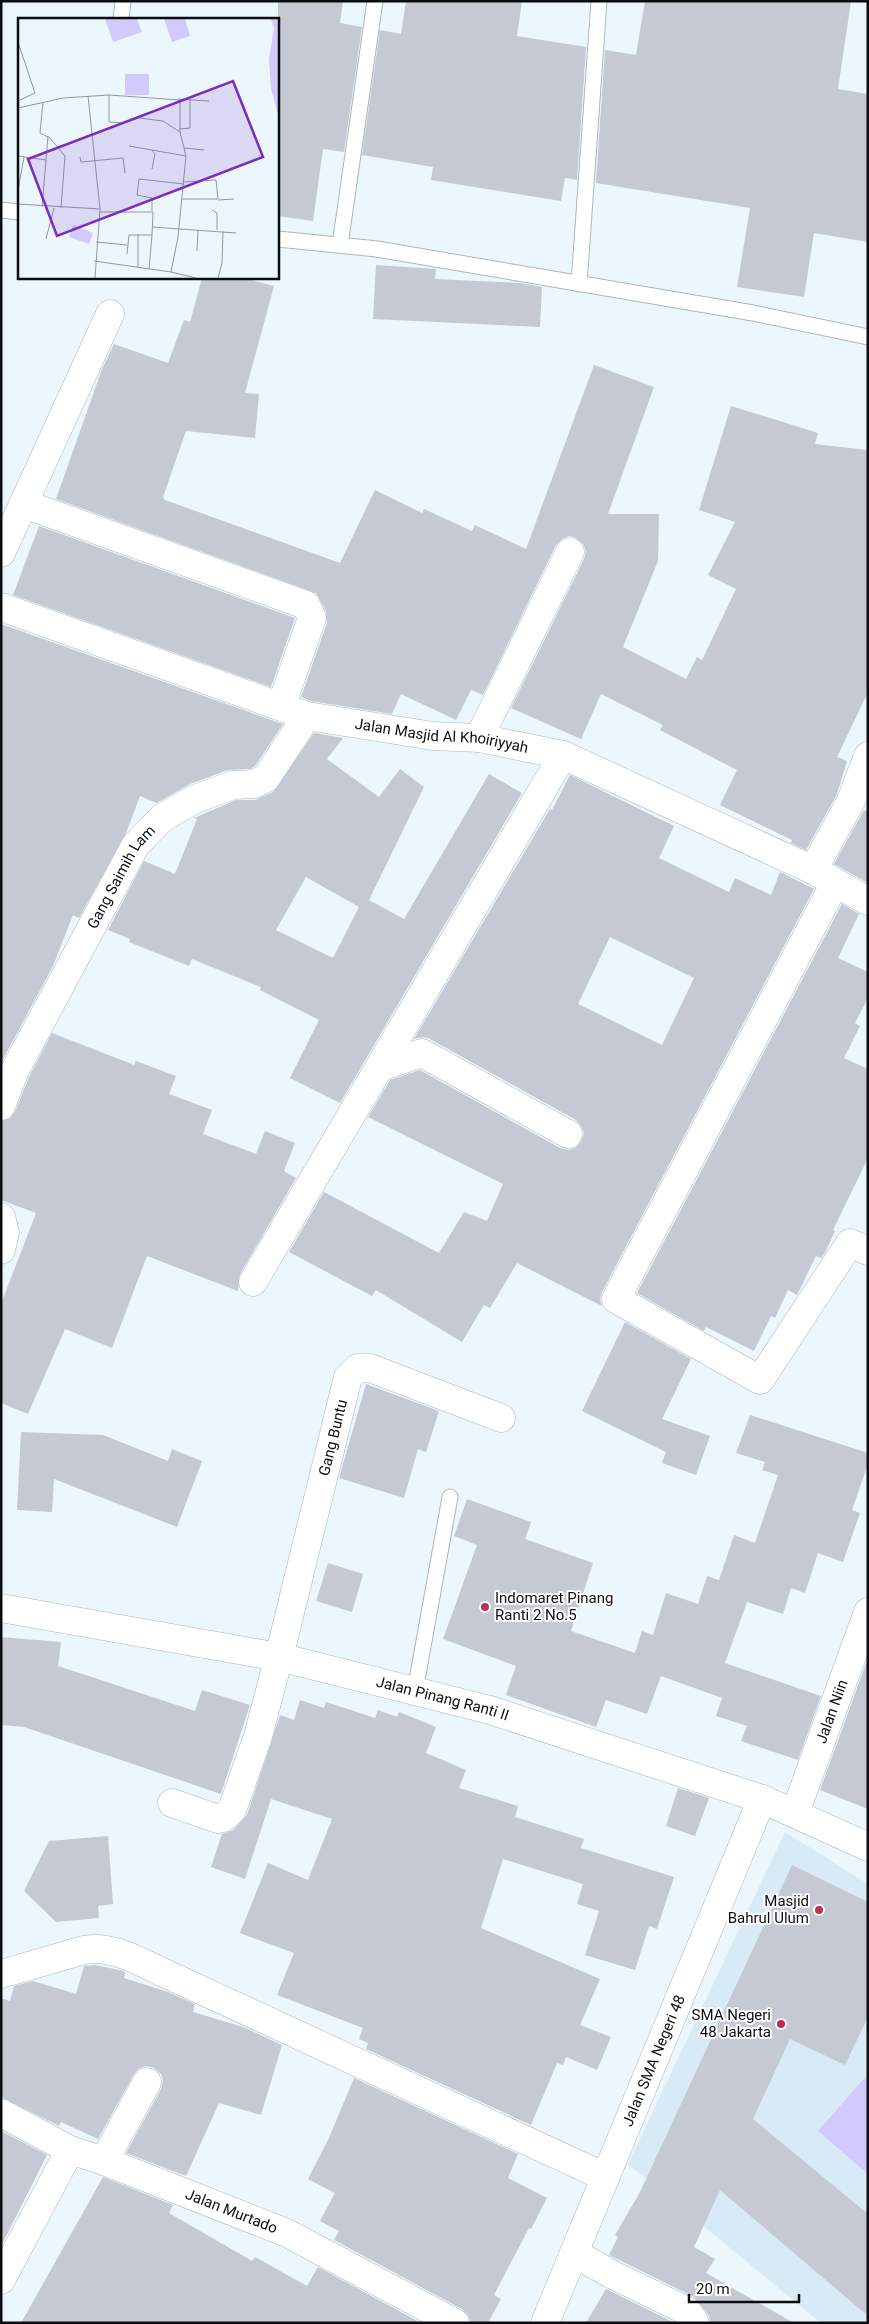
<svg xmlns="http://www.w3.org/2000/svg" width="869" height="2324" font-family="Roboto,sans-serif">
<rect width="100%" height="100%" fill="#ecf6fd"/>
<path fill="#d9eaf7" d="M785,1832l83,52v439h-47l-193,-159z"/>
<path fill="#d2c9fd" d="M868,2074v100l-50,-43z"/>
<path fill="#c4c9d3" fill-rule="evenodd" d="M278,1h65l-3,22 22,4 -18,125 -21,-3 -10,72 -35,-5z
M406,1h116l-5,35 69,11 -9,133 -12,-2 -4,23 -130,-21 2,-13 -71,-12 18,-125 21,4z
M645,1h206l-13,88 30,5v148l-54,-9 -10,64 -67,-10 13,-79 -154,-25 9,-133 31,5z
M376,265l60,4 -1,10 85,4 22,4 -2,40 -167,-8z
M202,278h41l31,8 -29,107 14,1 -4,44 -69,-7 -23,66 2,3 175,63 35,-73 47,23 2,-4 48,22 3,-6 51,24 68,-184 60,22 -46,127h51l-1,47 -35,86 63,32 11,-22 5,3 34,-71 -28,-14 27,-53 -36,-12 32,-104 87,27 -3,11 53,6v242l-31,65 10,4 -10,33 -31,56 -15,-7 1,-3 -72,-35 17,-35 -77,-40 3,-5 -62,-31 -20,45 -70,-31 73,-149 2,-8 -3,-7 -7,-6 -7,-2 -7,3 -6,6 -73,150 -12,-5 -15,30 -55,-26 -9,20 -81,-13 -10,-4 26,-74 -1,-12 -10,-18 -260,-94 46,-130 12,-25 54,19 16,-43 6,2z
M39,526l256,92 -24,69 -258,-92z
M1,624l282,100 -28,42 -5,3 -22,1 -38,14 -33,19 -17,-7 -14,37 -47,85 -6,-3 -20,51 -52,97z
M314,733l29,5 -16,21 52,38 21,-28 24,18 -55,113 35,19 85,-145 33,19 -182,310 -50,-25 29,-58 -59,-30 1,-3 -69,-28 -3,7 -60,-24 1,-3 -22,-9 36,-69 31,13 22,-55 -3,-1 42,-18h19l18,-8zM306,877l53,30 -26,51 -57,-28z
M570,775l104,51 -15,32 70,34 6,-14 36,17 9,-23 34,17 -212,403 -2,7 2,7 -85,-43 -27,45 -6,-3 -22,37 -86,-52 -4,6 -83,-44 35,-60 115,61 25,-41 23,9 16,-37 -135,-67 22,-37 30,-10 140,78 9,2 7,-3 5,-5 3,-9 -3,-7 -5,-6 -146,-81 -7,-2 -9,2 136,-230 2,1zM610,937l84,41 -32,67 -84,-41z
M864,810l4,2v71l-34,-19z
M842,904l17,10 -21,44 30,14v26l-13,25 5,3 -16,32 24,11v89l-35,72 2,1 -10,22 -4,5 -5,-2 -19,39 -9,-5 -13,28 -4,-2 -17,35 -48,-24 -2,4 -67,-38z
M52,1033l82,32 2,-4 40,15 -7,18 43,16 -9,24 53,20 9,-23 30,12 -11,28 12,7 -56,96 -2,17 -91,-35 -35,92 -47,-19 -37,85 -27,-11v-99l35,-91 -35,-13v-79l9,-3 5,-6 14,-35z
M625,1322l66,37 -29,60 48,17 -14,39 -34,-12 4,-11 -84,-41z
M366,1384l73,27 -13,41 -8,-3 -14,49 -65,-20z
M750,1415l118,38v11l-16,46 8,3 -17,49 -25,-9 -13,40 -14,-5 -8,26 -36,-12 -22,61 96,33 -23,64 -57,-19 6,-15 -31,-10 6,-18 -61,-22 -14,38 -41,-14 -10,27 -90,-32 10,-29 -73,-27 34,-94 -23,-9 13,-37 64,23 -6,17 68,24 -22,68 64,22 7,-22 11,4 13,-42 32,11 9,-28 12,4 15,-45 21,8 23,-68 -16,-5 3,-8 -29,-9z
M21,1432l82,3 65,26 4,-12 30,12 -25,66 -123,-48 -2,33 -35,-2z
M328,1563l35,11 -11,38 -36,-11z
M1,1637l60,5 -3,24 137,45 7,-21 48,15 -29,89 -197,-67 -23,-2z
M868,1658v151l-48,-19z
M300,1700l24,8 2,-6 49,16 3,-8 19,7 2,-5 37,15 -10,26 40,17 -7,18 59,18 -3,11 69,22 -3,9 93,29 -17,52 -8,-3 -14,44 -50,-15 14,-44 -22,-7 6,-20 -80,-25 -22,69 119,51 -20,46 31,12 -14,33 -31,-13 -3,8 -6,-2 -26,62 -165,-76 2,-6 -9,-4 4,-11 -86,-33 17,-42 -54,-20 28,-70 40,17 24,-61 -61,-20 -26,80 -34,-12 11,-33 11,-4 14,-15 33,-100 14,5z
M678,1788l31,10 -14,38 -29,-10z
M108,1836l5,68 -15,2 1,12 -43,4 -32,-31 25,-50z
M792,1865l76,37v115l-23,48 -55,-26 -37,80 115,95v102l-148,-126 -26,57 21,12 -9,14 88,50h-83l-3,-9 -14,-17 -85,-42 9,-18 -3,-2 25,-43z
M95,1965l29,6 1,1 -1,6 44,14 27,12 -2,8 50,15 39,18 -21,70 -42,-12 -33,73 -60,-23 35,-64 2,-8 -2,-7 -7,-6 -8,-2 -8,3 -4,5 -36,65 -37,-17 -2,4 -58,-29v-99l9,3 4,-15 19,-5 43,13 8,-28z
M354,2078l164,76 -10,24 39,20 -16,31 -2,-1 -35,67 7,4 -13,24h-17l-3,-8 -6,-6 -128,-69 5,-9 -19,-10 15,-28 -27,-14 21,-41z
M1,2131l46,24 -46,91z
M103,2177l70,28 -4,8 83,48 3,-4 52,29 11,-19 103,56h-400z
M606,2289l69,34h-89z"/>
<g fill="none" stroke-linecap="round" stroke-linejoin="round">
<g stroke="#acb6bd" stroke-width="17">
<path id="lane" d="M121,19l2,-18
M1,210l18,2
M278,239l99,10 376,64 115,24
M340,245l35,-244
M579,284l20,-283
M415,1691l35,-194"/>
</g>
<g stroke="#acb6bd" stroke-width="29">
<g id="street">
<path d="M24,504l282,101 6,13 -31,88"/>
<path d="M1,553l109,-239"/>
<path id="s1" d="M1,607l306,109 126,20 46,2 84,17 250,115 55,31"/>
<path d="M479,738l91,-186"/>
<path d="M813,870l38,-69 17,-45"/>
<path d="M835,883l-219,416 144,81 90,-137 18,8"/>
<path d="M380,1067l42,-14 146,81"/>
<path id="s2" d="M1,1106l14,-36 120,-224 27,-28 33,-19 38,-14 21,-1 12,-6 41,-62"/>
<path d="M1,1217l4,15 -4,18"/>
<path d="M253,1282l310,-527"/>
<path id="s3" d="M172,1803l46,16 5,-1 9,-8 26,-74 21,-79 69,-280 10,-9h12l131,50"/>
<path id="s4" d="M795,1813l73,-201"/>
<path d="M1,1974l83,-24c30,-6 61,15 89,27l432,200"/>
<path id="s5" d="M1,2113l69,37 34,11 183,72 168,90"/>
<path d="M104,2161l43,-79"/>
<path d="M574,2253l39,22 74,36 8,12"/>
<path d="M1,2280l69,-130"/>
<path id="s6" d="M545,2323l217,-524"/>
</g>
</g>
<g stroke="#acb6bd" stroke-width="29">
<g id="secondary">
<path id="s7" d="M1,1608l278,49 211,53 272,89 106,48"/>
</g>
</g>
<use href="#lane" stroke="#fff" stroke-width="15"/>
<use href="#street" stroke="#fff" stroke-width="28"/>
<use href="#secondary" stroke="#fff" stroke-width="28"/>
</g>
<g fill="#c03052" stroke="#fff" stroke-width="2">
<circle cx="485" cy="1607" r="5"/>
<circle cx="819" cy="1910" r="5"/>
<circle cx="781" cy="2024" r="5"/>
</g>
<g text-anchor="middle" stroke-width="4" stroke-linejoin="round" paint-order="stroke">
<g font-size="15" fill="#0b0e11" stroke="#fff">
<text dy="5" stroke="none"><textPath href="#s1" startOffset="461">Jalan Masjid Al Khoiriyyah</textPath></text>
<text dy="5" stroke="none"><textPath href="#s2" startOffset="259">Gang Saimih Lam</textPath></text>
<text dy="5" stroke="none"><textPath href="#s3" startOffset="452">Gang Buntu</textPath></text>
<text dy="5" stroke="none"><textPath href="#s7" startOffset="451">Jalan Pinang Ranti II</textPath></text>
<text dy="5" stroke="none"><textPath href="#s4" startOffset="108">Jalan Niin</textPath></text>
<text dy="5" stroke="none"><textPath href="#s6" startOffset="284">Jalan SMA Negeri 48</textPath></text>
<text dy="5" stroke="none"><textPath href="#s5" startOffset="251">Jalan Murtado</textPath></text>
</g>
<g font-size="15" fill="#0b0e11" stroke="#fff" text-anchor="end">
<text x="495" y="1603" text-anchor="start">Indomaret Pinang<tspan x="495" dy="17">Ranti 2 No.5</tspan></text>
<text x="809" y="1906">Masjid<tspan x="809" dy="17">Bahrul Ulum</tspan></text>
<text x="771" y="2020">SMA Negeri<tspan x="771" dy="17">48 Jakarta</tspan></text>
</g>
</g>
<g transform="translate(18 18)">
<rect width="261" height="261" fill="#ecf6fd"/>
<path d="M87,1h32l5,13 -29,10zM146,1h21l5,17 -18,6zM253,1h8v99l-8,-29 -2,-29 5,-32zM107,56h24v21h-24zM55,207l20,8 -4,11 -20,-7z" fill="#d2c9fd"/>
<path fill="none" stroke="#92999f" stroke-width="1" d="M0,24l17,51 -17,8M91,77v27l14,1 16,-5 24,3 17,11M70,78l12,113 -5,69M160,81l31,2M25,84l-3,31 10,5 15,18 -4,52M0,90l45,-10 46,-3 71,5v32l6,24 -8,81 -7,35 -77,-11M162,111l10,-1v-28M111,128l57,10M166,130l20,2M134,132l3,4 -3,15M0,138l28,4M62,139l1,5 42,-4 2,15M0,172l6,-33M164,181h36l-2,-19 -32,2M200,182l16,-1M0,186l82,5M24,189l6,-71M194,192l5,3v17M134,193v-13l-15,-3 2,-16 45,5M82,194h53l-1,23h-23l-2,19M134,209l84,6M120,216v33M28,221l8,-31M78,224l31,3M179,233l1,-21M131,251l3,-34M153,254l25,6M200,260l4,-15 1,-32"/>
<path fill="#7b2cbf" fill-opacity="0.15" stroke="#7b2cbf" stroke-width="2.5" d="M215,63l30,76 -206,79 -29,-77z"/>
<rect width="261" height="261" fill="none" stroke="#0b0e11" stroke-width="2.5"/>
</g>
<rect width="869" height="2324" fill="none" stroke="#0b0e11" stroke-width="5"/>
<path d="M689 2294v8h110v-8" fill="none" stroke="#0b0e11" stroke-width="2.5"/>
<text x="696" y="2294" font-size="15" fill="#0b0e11" stroke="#ffffff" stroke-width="4" paint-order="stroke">20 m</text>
</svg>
